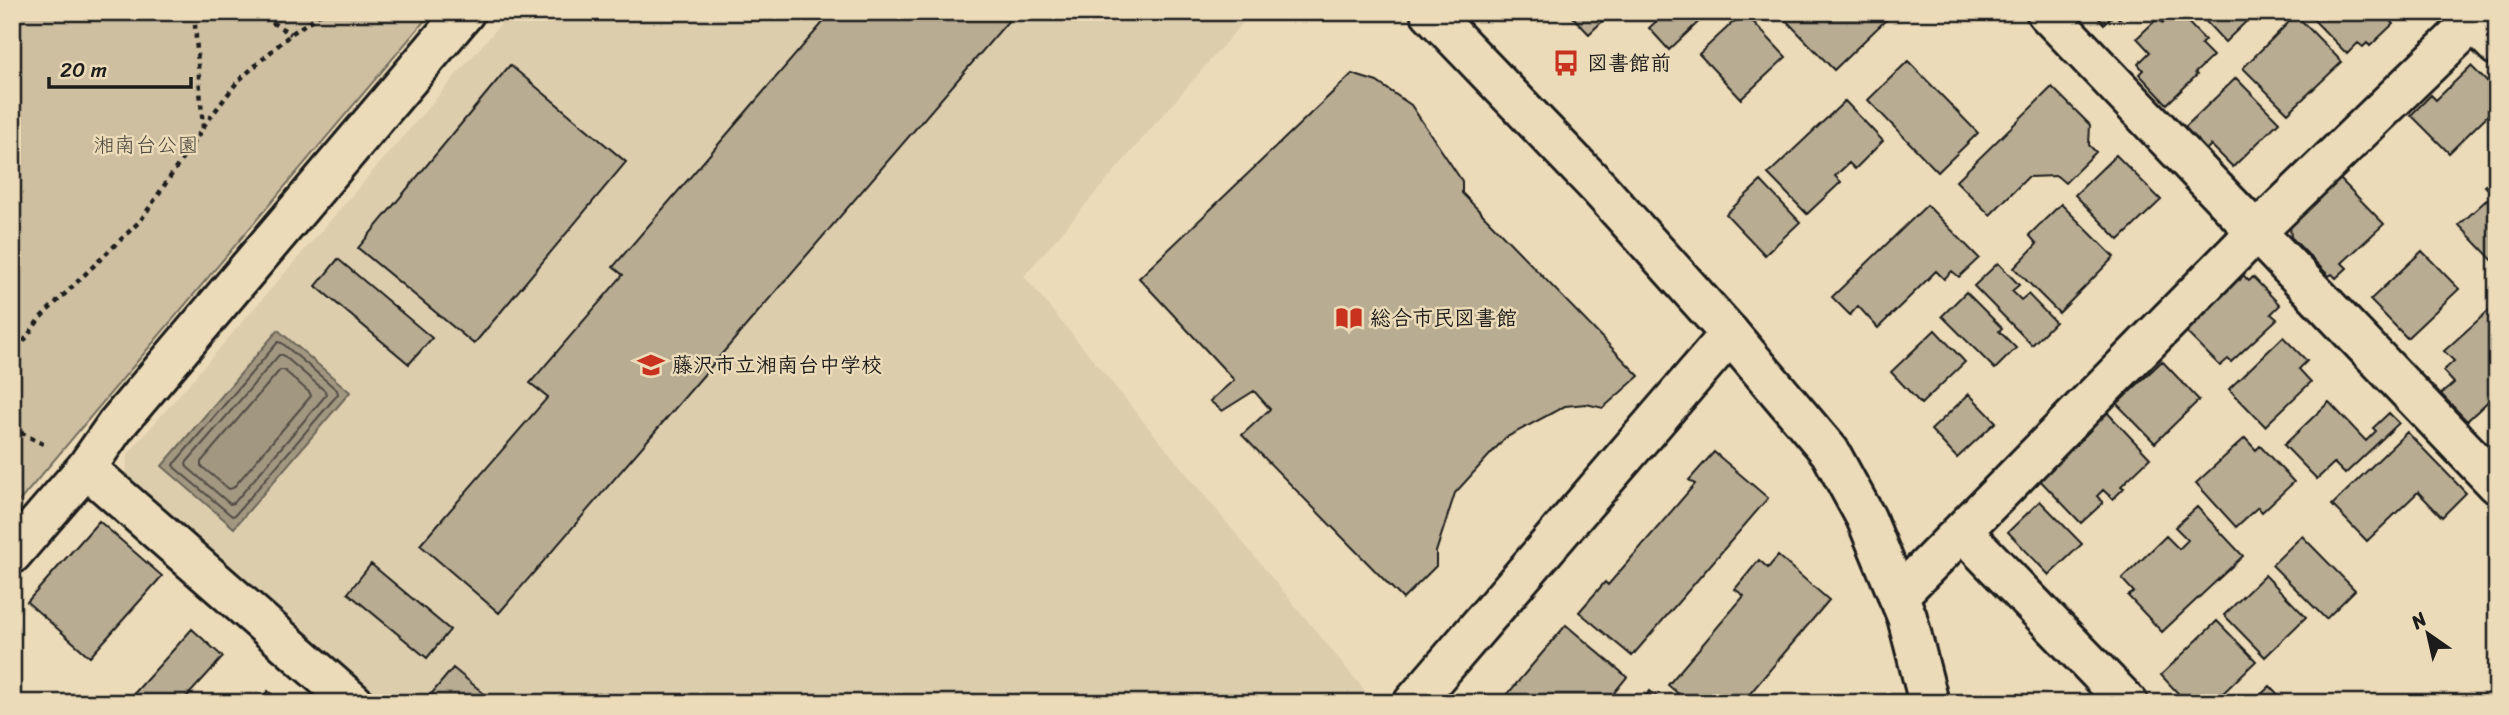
<svg xmlns="http://www.w3.org/2000/svg" width="2509" height="715" font-family="Sriracha,'Klee One',sans-serif">
<rect width="100%" height="100%" fill="#ecdbb8"/>
<filter id="ink" filterUnits="userSpaceOnUse"><feTurbulence type="fractalNoise" baseFrequency=".0143" numOctaves="2"/><feDisplacementMap in="SourceGraphic" scale="14" xChannelSelector="R" yChannelSelector="G"/><feConvolveMatrix kernelMatrix="1 2 1 2 8 2 1 2 1" color-interpolation-filters="sRGB"/></filter>
<g filter="url(#ink)">
<path fill="#dccdad" d="M511,12h741l-228,264 351,427h-997l-249,-217 -3,-7 1,-24z"/>
<path fill="#cebfa1" stroke="#756e5e" stroke-width="2" d="M12,12h420l-420,498z"/>
<path fill="#a29780" stroke="#6c6658" stroke-width="2" d="M278,330l72,62 -116,136 -72,-62z"/>
<g fill="none" stroke-linecap="round" stroke-linejoin="round">
<path stroke="#524d44" stroke-width="2" d="M278,342l4,1 55,47 1,4 -103,121 -3,1 -57,-48 -2,-3z
M279,355h4l42,36 1,4 -92,108 -4,1 -43,-37 -1,-4z
M280,370h4l26,23 1,3 -78,92 -4,1 -28,-23v-4z"/>
</g>
<path fill="#b8ac92" stroke="#1c1c1c" stroke-width="2" d="M832,12h184l-517,601 -79,-68 128,-148 -18,-14 93,-108 -10,-8z
M1568,12h44l-23,22z
M1661,12h48l-40,38 -20,-22 14,-13z
M1744,12l42,45 -45,42 -42,-45z
M1778,12h110l3,3 -57,55z
M2093,12h33l-7,7 -4,-5 -11,10z
M2175,12h3l27,28 -4,4 12,12 -18,17 2,2 -30,29 -28,-30 4,-4 -5,-6 12,-12 -13,-14 21,-20 5,5z
M2197,12h59l-31,30z
M2306,12h94l-9,10 2,2 -23,22 -3,-3 -4,4 -5,-4 -11,11z
M2296,15l46,47 -54,51 -45,-45z
M1908,61l70,72 -40,39 -70,-72z
M510,65l116,97 -152,182 -116,-96z
M2471,66l26,26v14l-48,47 -38,-38 20,-20 5,5z
M1352,74l25,8 34,23 51,76v12l177,183 -36,32 -17,-4 -21,2 -60,32 -50,55 -19,59v14l-33,33 -161,-164 28,-26 -16,-18 -32,20 -12,-10 24,-21 -95,-102z
M2236,78l43,44 -46,45 -22,-22 -6,6 -22,-22z
M2052,87l38,38 -1,20 7,7 -31,31 -8,-7 -29,1 -38,38 -34,-34z
M1845,101l38,40 -28,28 -6,-6 -14,13 6,6 -34,32 -39,-40z
M2116,155l45,45 -42,40 -44,-45z
M2497,175v90l-38,-40 34,-31 -8,-8z
M2340,179l44,45 -42,39 5,5 -11,10 -4,-4 -3,2 -38,-39 -1,-11z
M1761,181l39,41 -35,33 -39,-41z
M2061,204l53,53 -55,56 -45,-45 23,-24 -8,-9z
M1927,205l52,53 -20,19 -7,-6 -8,8 -8,-8 -58,57 -20,-22 -8,9 -18,-18z
M2422,251l37,38 -52,49 -37,-38z
M338,259l94,79 -23,26 -93,-78z
M1998,263l21,22 -7,6 9,9 7,-6 27,28 -23,23 -58,-59z
M2243,275l6,6 4,-4 27,28 -9,9 6,5 -46,43 -3,-3 -8,7 -38,-38 53,-52 5,4z
M1966,292l36,36 -3,3 17,17 -21,21 -53,-53z
M2497,303v90l-30,28 -26,-27 13,-11 -11,-12 11,-10 -10,-10z
M1935,330l30,32 -44,42 -30,-32z
M2283,337l24,24 -8,8 12,13 -46,44 -36,-37z
M2162,361l37,39 -44,43 -38,-39z
M1969,394l27,28 -39,36 -26,-28z
M2329,402l37,39 10,-10 -3,-3 16,-15 10,10 -54,51 -11,-11 -17,16 -33,-34z
M2103,408l47,50 -29,28 3,2 -11,11 -10,-9 -6,6 6,7 -22,20 -47,-49z
M2407,432l59,61 -24,24 -24,-25 -51,49 -35,-36z
M2245,438l11,12 4,-4 34,36 -32,30 -4,-5 -22,20 -40,-44z
M1714,452l54,46 -136,158 -53,-44 26,-30 3,3 87,-101 -6,-4z
M2040,501l42,43 -33,31 -41,-43z
M2197,507l46,49 -81,76 -34,-36 6,-4 -12,-13 44,-43 13,13 9,-9 -13,-13z
M99,521l63,55 -72,81 -63,-55z
M2302,536l53,54 -29,29 -54,-54z
M1778,556l51,44 -87,103h-53l-21,-18 76,-89 -9,-7 24,-29 9,8z
M371,564l79,66 -23,28 -79,-65z
M2265,575l41,42 -41,40 -41,-42z
M2217,621l39,40 -43,42h-26l-26,-28z
M1566,625l61,52 -21,26h-106z
M192,629l31,28 -42,46h-43l-7,-6z
M453,668l34,28 -6,7h-49l-5,-4z
M2270,686l16,17h-34z
M268,691l13,11 -1,1h-23z
M1650,691l14,12h-24z
M101,694l10,9h-18z"/>
<g fill="none" stroke-linecap="round" stroke-linejoin="round">
<g stroke="#1c1c1c" stroke-width="44">
<path id="street" d="M2046,12l451,472
M2463,12l34,34
M86,468l268,235
M1962,531l166,172
M12,554l74,-86 30,-43 349,-413
M1898,596l358,-364 227,-220
M1413,703l317,-369"/>
</g>
<g stroke="#1c1c1c" stroke-width="44">
<path id="secondary" d="M1430,12l169,176 131,146 100,118 36,66 41,99 22,86"/>
</g>
<path stroke="#1c1c1c" stroke-width="4.5" stroke-dasharray="5 5" stroke-linecap="butt" d="M255,12l36,22
M203,127l35,-46 53,-47 32,-22
M12,358l28,-40 101,-98 62,-92 -9,-116
M12,428l35,18"/>
<use href="#street" stroke="#ecdbb8" stroke-width="38"/>
<use href="#secondary" stroke="#ecdbb8" stroke-width="38"/>
</g>
</g>
<defs>
<g id="bus-bare" transform="scale(2.1)"><path d="M-5-6H5V4H4V6H2V4H-2V6H-4V4H-5ZM-3.5-4V0h7V-4ZM-3.5 1.2v1.5H-2V1.2ZM2 1.2v1.5H3.5V1.2Z" fill="#c8321e" stroke="#ecdbb8" stroke-width="2.5" paint-order="stroke"/></g>
<g id="library-bare" transform="scale(2.1)"><path d="M-6-4Q-3-5.5-.7-3.5V5Q-3 3-6 4ZM6-4Q3-5.5 .7-3.5V5Q3 3 6 4Z" fill="#c8321e" stroke="#ecdbb8" stroke-width="2.5" paint-order="stroke"/></g>
<g id="school-bare" transform="scale(2.1)"><path d="M0-5L7-2L0 1L-7-2ZM-4 1L0 2.5L4 1V4Q0 6-4 4Z" fill="#c8321e" stroke="#ecdbb8" stroke-width="2.5" paint-order="stroke"/></g>
</defs>
<g fill-rule="evenodd">
<use href="#bus-bare" x="1566" y="63"/>
<use href="#library-bare" x="1349" y="318"/>
<use href="#school-bare" x="651" y="365"/>
</g>
<g text-anchor="middle" stroke-width="5" stroke-linejoin="round" paint-order="stroke">
<g font-size="21" font-weight="bold" fill="#1c1c1c" stroke="#ecdbb8" text-anchor="start">
<text x="1587" y="70">図書館前</text>
<text x="1370" y="325">総合市民図書館</text>
<text x="672" y="372">藤沢市立湘南台中学校</text>
</g>
<g font-size="21" fill="#48453d" stroke="#ecdbb8">
<text x="146" y="152">湘南台公園</text>
</g>
</g>
<rect width="2509" height="715" fill="none" stroke="#ecdbb8" stroke-width="42"/>
<rect x="21" y="21" width="2467" height="673" fill="none" stroke="#1c1c1c" stroke-width="2.5" filter="url(#ink)"/>
<g transform="translate(2428 634) rotate(326)" stroke="#ecdbb8" stroke-width="5" paint-order="stroke">
<path d="M0-5L12 26L0 18L-12 26Z" fill="#1c1c1c"/>
<text y="-10" font-size="19" font-weight="bold" text-anchor="middle" fill="#1c1c1c">N</text>
</g>
<path d="M49 77v10h142v-10" fill="none" stroke="#1c1c1c" stroke-width="3.5"/>
<text x="60" y="77" font-size="21" fill="#1c1c1c" stroke="#ecdbb8" stroke-width="5" paint-order="stroke">20 m</text>
</svg>
